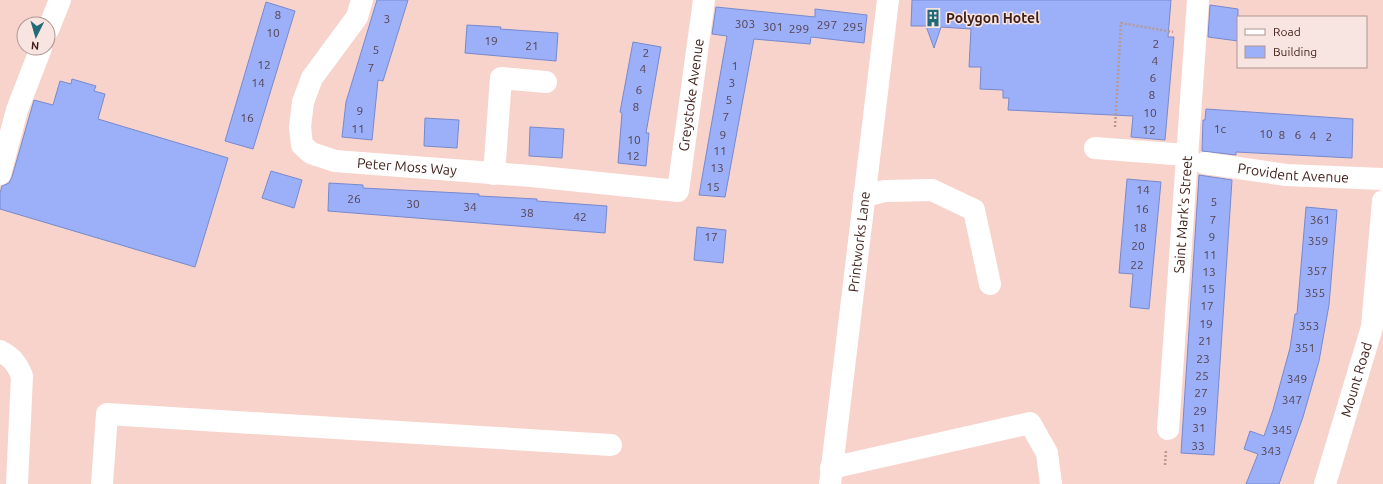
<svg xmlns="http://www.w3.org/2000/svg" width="1383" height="484" font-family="Ubuntu,sans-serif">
<rect width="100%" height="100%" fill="#f8d3cc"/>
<path fill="#9bb0f8" stroke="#7689ce" d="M377,0h31l-25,81 -5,-1 -6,60 -30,-3 4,-35z
M912,0h259l-3,37h6l-9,103 -34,-3 2,-21 -125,-6 1,-12h-6v-8l-23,-1 1,-22h-12l2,-38 -30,-2 -7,21 -8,-22h-15z
M266,2l29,9 -42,138 -28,-8z
M1210,5l28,4v32l-30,-4z
M716,7l99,10v-8l52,6 -3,28 -53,-6 -1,7 -56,-5 -29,158 -26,-2 28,-159 -15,-2z
M467,25l34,2 -1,2 58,4 -2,28 -91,-8z
M633,42l28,5 -15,86h3l-3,33 -28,-3 4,-50 -2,-1z
M72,79l24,7 -2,5 11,3 -7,25 130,39 -33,109 -195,-58v-16l2,-7 7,-3 3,-6 22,-77 19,5 7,-24 11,3z
M1206,109l147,10 -1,39 -116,-6v3l-34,-4 1,-31h2z
M425,118l34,2 -2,28 -33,-2z
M530,127l34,2 -2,29 -33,-2z
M271,171l31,9 -8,28 -32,-10z
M1199,175l33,5 -18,275 -33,-2z
M1127,179l34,3 -12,127 -19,-2 3,-33 -14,-1z
M329,183l34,2v3l116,6v2l58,3v2l70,5 -2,27 -277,-22z
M1306,207l31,3 -8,95 -10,56 -16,56 -24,67h-33l12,-30 -14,-5 6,-18 14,5 9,-26 17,-62 5,-34h2z
M697,227l29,3 -3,33 -29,-3z"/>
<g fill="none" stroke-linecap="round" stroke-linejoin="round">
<path stroke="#bb9891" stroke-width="2.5" stroke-dasharray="2 2" stroke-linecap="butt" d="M1115,127l6,-104 52,9
M1165,465l1,-15"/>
<g stroke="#fff" stroke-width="22">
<path id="s1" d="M362,0l-5,17 -45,61 -9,24 -3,25 2,18 9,8 24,8 196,15 147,15 26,-191"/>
<path d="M48,30l12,-30"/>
<path d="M1095,148l91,7"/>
<path id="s2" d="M1204,163l82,12 97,4"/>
<path d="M0,174l17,-64 24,-62"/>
<path d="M494,174l7,-96 45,4"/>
<path d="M864,196l21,-5 47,-1 42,20 16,74"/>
<path d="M0,351c12,6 17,13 22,25l-5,108"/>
<path id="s3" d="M1168,429l30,-429"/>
<path d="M831,468l199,-45 17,30 4,31"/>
<path d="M102,484l5,-70 504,31"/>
<path id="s4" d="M830,484l58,-484"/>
</g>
<path stroke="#fff" stroke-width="22" id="s5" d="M1325,484l47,-157 11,-126"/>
</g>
<defs>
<g id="building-bare" transform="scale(1.38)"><path d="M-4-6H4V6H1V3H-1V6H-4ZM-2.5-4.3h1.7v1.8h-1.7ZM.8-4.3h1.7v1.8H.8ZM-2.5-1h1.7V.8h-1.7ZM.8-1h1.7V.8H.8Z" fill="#226a77" stroke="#f8e5e1" stroke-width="2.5" paint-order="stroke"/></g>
</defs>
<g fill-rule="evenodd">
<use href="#building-bare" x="933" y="18"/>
</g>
<g text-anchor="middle" stroke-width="3" stroke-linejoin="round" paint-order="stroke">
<g font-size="12" fill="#564250">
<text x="278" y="19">8</text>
<text x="387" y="23">3</text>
<text x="745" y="28">303</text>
<text x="827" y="29">297</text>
<text x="773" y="31">301</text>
<text x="853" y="31">295</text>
<text x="799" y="33">299</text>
<text x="273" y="37">10</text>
<text x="491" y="45">19</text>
<text x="1156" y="48">2</text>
<text x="532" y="50">21</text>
<text x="376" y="54">5</text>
<text x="646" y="57">2</text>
<text x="1155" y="65">4</text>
<text x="264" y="69">12</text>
<text x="735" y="70">1</text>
<text x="371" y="72">7</text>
<text x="643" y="73">4</text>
<text x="1153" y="82">6</text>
<text x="258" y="87">14</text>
<text x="732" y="87">3</text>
<text x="639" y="94">6</text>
<text x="1152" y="99">8</text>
<text x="729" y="104">5</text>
<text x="636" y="111">8</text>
<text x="360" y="115">9</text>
<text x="1150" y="117">10</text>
<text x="726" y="121">7</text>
<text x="247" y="122">16</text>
<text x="358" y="133">11</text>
<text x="1220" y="133">1c</text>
<text x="1149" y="134">12</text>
<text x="1266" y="138">10</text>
<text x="723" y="139">9</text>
<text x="1282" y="139">8</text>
<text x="1298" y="139">6</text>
<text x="1313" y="140">4</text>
<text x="1329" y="141">2</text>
<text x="634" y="144">10</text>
<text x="720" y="155">11</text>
<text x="633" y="160">12</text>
<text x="717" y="172">13</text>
<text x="713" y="191">15</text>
<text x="1143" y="194">14</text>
<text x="354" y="203">26</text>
<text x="1214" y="206">5</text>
<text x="413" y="208">30</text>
<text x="470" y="211">34</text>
<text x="1142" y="213">16</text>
<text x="527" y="217">38</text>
<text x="580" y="221">42</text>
<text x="1213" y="224">7</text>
<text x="1320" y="224">361</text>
<text x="1140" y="232">18</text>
<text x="711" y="241">17</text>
<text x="1212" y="241">9</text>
<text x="1318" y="245">359</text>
<text x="1138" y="250">20</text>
<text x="1210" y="259">11</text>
<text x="1137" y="269">22</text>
<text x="1317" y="275">357</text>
<text x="1209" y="276">13</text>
<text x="1208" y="293">15</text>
<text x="1315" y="297">355</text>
<text x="1207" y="310">17</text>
<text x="1206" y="328">19</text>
<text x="1309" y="330">353</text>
<text x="1205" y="345">21</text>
<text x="1305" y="352">351</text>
<text x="1203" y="363">23</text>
<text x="1202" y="380">25</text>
<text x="1297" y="383">349</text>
<text x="1201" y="397">27</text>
<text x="1292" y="404">347</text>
<text x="1200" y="415">29</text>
<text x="1199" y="432">31</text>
<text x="1282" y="434">345</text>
<text x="1198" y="450">33</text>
<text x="1271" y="455">343</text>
</g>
<g font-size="14" font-weight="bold" fill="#3f1e18" stroke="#f8e5e1" text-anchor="start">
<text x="946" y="23">Polygon Hotel</text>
</g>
<g font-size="14" fill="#3f1e18" stroke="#f8e5e1">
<text dy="5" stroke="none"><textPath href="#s1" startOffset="641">Greystoke Avenue</textPath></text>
<text dy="5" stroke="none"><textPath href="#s1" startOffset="272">Peter Moss Way</textPath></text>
<text dy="5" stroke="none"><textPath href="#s2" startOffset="90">Provident Avenue</textPath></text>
<text dy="5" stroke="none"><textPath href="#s3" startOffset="215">Saint Mark's Street</textPath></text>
<text dy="5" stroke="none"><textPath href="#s4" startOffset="244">Printworks Lane</textPath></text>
<text dy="5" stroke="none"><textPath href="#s5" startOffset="109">Mount Road</textPath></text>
</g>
</g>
<rect x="1237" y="16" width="130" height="52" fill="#f8e5e1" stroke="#ae9591"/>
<rect x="1245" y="29" width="20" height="6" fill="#ffffff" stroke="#ae9591"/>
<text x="1273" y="36" font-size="12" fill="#3f1e18">Road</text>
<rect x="1245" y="46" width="20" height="12" fill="#9bb0f8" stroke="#ae9591"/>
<text x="1273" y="56" font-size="12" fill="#3f1e18">Building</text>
<g transform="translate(36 36) rotate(185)"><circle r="19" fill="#f8e5e1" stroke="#ae9591"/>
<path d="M0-3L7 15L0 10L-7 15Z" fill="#226a77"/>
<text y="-6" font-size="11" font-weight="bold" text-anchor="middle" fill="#3f1e18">N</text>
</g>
</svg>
